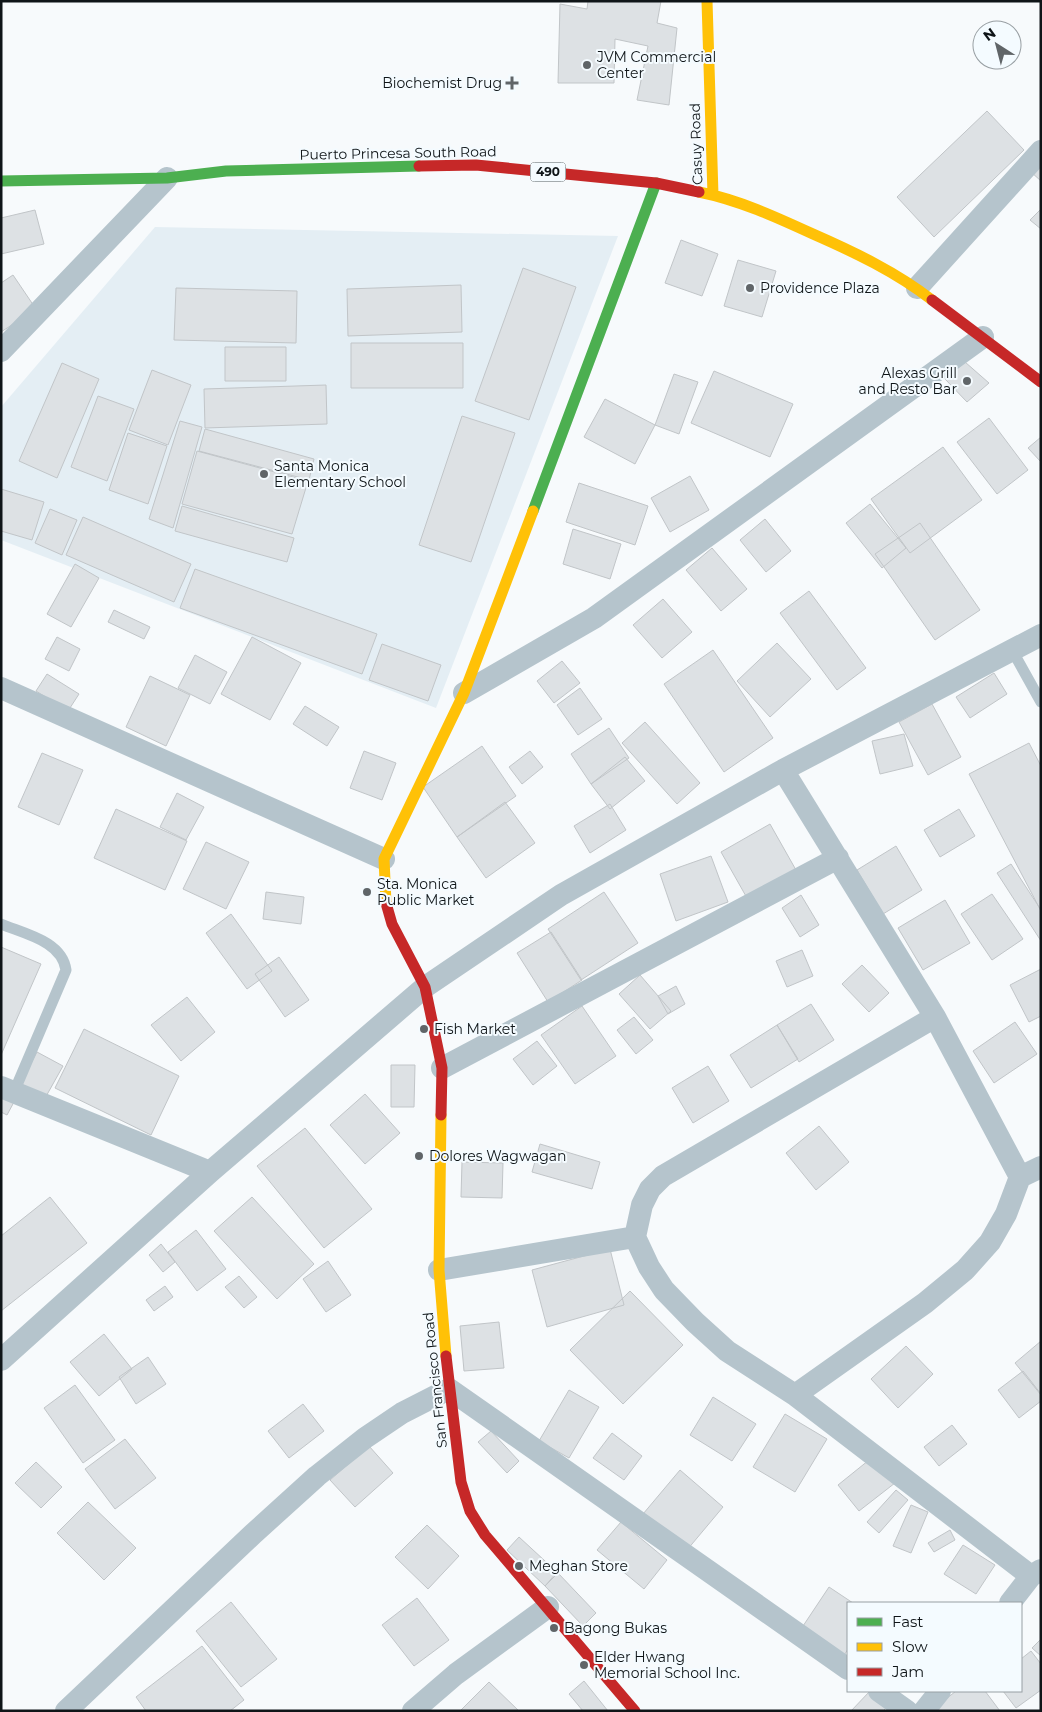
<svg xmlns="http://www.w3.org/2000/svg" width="1042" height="1712" font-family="Montserrat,sans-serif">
<rect width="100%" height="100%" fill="#f7fafc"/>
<path fill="#e4eef4" d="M155,227l463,9 -182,472 -435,-168v-133z"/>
<path fill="#dde1e4" stroke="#c1c5c8" d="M588,1h73l-4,22 20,5 -8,77 -32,-5 11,-54 -33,-7 -1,44h-56l2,-79 27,5z
M987,111l37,39 -90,87 -37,-40z
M1041,161v20l-10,-9z
M1041,209v20l-11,-9z
M35,210l9,34 -43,10v-36z
M681,240l37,14 -16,42 -37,-13z
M738,260l38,11 -14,46 -38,-11z
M523,268l53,19 -47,133 -54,-19z
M13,275l23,34 -35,23v-49z
M461,285l1,47 -114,4 -1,-47z
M176,288l121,3 -1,52 -122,-3z
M351,343h112v45h-112z
M225,347h61v34h-61z
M965,362l24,21 -22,19 -22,-23z
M62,363l37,16 -42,99 -38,-17z
M152,370l39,15 -23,60 -39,-15z
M714,371l79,33 -23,53 -79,-34z
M674,374l24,8 -19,52 -24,-9z
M326,385l1,39 -122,4 -1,-39z
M98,396l36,13 -27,72 -36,-14z
M605,399l50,26 -20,39 -51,-27z
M462,416l53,17 -44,129 -52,-17z
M989,418l39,52 -31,24 -40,-52z
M180,421l22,6 -29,101 -24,-9z
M205,429l109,30 -5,21 -110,-29z
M128,433l39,13 -19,58 -39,-14z
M1041,437v25l-13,-14z
M943,447l39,53 -72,53 -39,-54z
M197,451l111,30 -16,53 -110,-30z
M690,476l19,34 -39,22 -19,-34z
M579,483l69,23 -13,39 -69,-23z
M1,489l43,13 -12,38 -31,-9z
M870,504l36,44 -24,20 -36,-45z
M182,506l112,32 -7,24 -112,-31z
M50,509l27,11 -15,35 -27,-12z
M83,517l108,47 -17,38 -108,-47z
M765,519l26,32 -25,21 -26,-32z
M920,523l60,87 -45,30 -60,-86z
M573,529l48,15 -11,35 -47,-15z
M712,548l35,41 -26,22 -35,-41z
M75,564l24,14 -28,49 -24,-13z
M195,569l182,65 -15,40 -182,-66z
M809,591l57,77 -29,22 -57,-77z
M663,599l29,33 -30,26 -29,-33z
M114,610l36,17 -6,12 -36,-17z
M57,637l23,12 -11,22 -24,-12z
M252,637l49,26 -31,57 -49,-26z
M777,643l34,36 -41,38 -33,-36z
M382,644l59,21 -13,36 -59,-21z
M713,650l60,88 -49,34 -60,-88z
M195,655l32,17 -17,32 -32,-16z
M562,661l18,22 -26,20 -17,-22z
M994,673l13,21 -37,24 -14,-21z
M47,674l32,20 -11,17 -32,-20z
M150,676l40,19 -24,51 -40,-19z
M580,688l22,31 -24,16 -21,-30z
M932,704l29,53 -33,18 -29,-53z
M305,706l34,21 -12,19 -34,-22z
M645,722l55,61 -23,21 -55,-61z
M609,728l20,30 -38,26 -20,-30z
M904,734l9,32 -33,8 -8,-33z
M1029,743l12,23v145l-72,-137z
M482,746l34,50 -59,41 -34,-50z
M364,751l32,12 -14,37 -32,-12z
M530,751l13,16 -21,17 -13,-17z
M42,753l41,17 -24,55 -41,-18z
M625,757l20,24 -35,28 -19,-25z
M177,793l27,14 -18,33 -26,-13z
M505,802l30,41 -49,35 -29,-41z
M610,804l16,26 -36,23 -16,-27z
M116,809l71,32 -22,49 -71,-32z
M959,809l16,27 -35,21 -16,-27z
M770,824l26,46 -49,28 -26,-46z
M206,842l43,20 -23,47 -43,-20z
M896,846l26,44 -39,24 -26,-44z
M711,856l17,46 -52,19 -16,-47z
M1011,864l30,46v31l-44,-68z
M266,892l38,5 -3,27 -38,-5z
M604,892l34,51 -57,37 -33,-51z
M992,894l31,45 -31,21 -31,-46z
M801,895l18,30 -19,12 -18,-29z
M945,900l25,43 -47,27 -25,-42z
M231,914l41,57 -25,18 -41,-56z
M551,932l31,48 -34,22 -31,-49z
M1,947l40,17 -40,91z
M802,950l11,26 -26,11 -11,-26z
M279,957l30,43 -24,17 -30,-43z
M862,965l27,28 -20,19 -27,-28z
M1041,969v47l-12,6 -19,-37z
M640,975l31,36 -21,18 -31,-35z
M676,986l9,18 -17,10 -10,-18z
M187,997l28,35 -34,29 -30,-36z
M811,1004l23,36 -35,22 -22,-37z
M582,1006l34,50 -41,28 -34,-49z
M634,1017l19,23 -17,14 -19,-24z
M1015,1022l22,32 -43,29 -21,-32z
M777,1025l21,34 -47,29 -21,-33z
M84,1029l95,47 -28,59 -96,-47z
M537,1041l20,25 -24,19 -20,-26z
M37,1052l26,14 -19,34 -25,-14z
M391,1065h24l-1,42h-23z
M708,1066l21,35 -36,22 -21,-35z
M365,1094l35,39 -35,31 -35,-39z
M1,1096l13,6 -7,13 -6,-3z
M819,1126l30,36 -33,28 -30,-37z
M305,1128l67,81 -48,39 -67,-82z
M540,1144l60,18 -8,27 -60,-17z
M462,1162l41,1 -1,35 -41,-1z
M50,1197l37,46 -86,68v-75z
M252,1197l62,67 -37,35 -63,-68z
M196,1230l30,39 -29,22 -29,-39z
M161,1244l14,18 -12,10 -14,-17z
M610,1249l14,56 -77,22 -15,-57z
M328,1261l23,34 -25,17 -23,-33z
M239,1276l18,21 -13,11 -19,-21z
M165,1286l8,11 -19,14 -8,-11z
M630,1291l53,54 -60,59 -53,-54z
M499,1322l5,46 -40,3 -4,-45z
M104,1334l28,35 -33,27 -29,-34z
M1041,1341v54l-26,-32z
M906,1346l27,28 -35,34 -27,-29z
M148,1357l18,27 -30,20 -17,-27z
M1023,1371l18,23v7l-22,17 -21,-28z
M75,1385l40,55 -32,23 -39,-55z
M569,1390l30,17 -30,51 -30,-17z
M713,1397l43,27 -24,37 -42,-26z
M303,1404l21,27 -35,27 -21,-27z
M785,1414l42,25 -32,53 -42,-25z
M952,1425l15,19 -28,22 -15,-19z
M491,1431l28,30 -12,12 -29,-31z
M612,1433l30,23 -18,24 -31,-22z
M125,1439l31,39 -41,31 -30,-40z
M369,1446l24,27 -38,34 -25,-27z
M874,1456l21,27 -36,28 -21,-26z
M36,1462l26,25 -21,21 -26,-25z
M680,1470l43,37 -36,43 -44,-36z
M896,1490l12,10 -29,33 -12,-11z
M88,1502l48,46 -32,32 -47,-47z
M911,1505l17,7 -17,41 -18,-7z
M621,1522l46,38 -23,29 -47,-39z
M427,1525l32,31 -31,33 -33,-32z
M950,1530l5,10 -21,12 -6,-9z
M519,1537l38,35 -12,14 -38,-36z
M963,1545l32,20 -19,29 -32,-20z
M558,1573l38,40 -13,13 -38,-40z
M829,1587l24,16h-5v46l-5,8 -42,-28z
M417,1598l32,42 -35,26 -32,-41z
M231,1602l46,57 -36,28 -45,-56z
M1041,1639v17l-9,-8z
M202,1646l42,54 -14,11h-84l-10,-14z
M1031,1651l10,13v26l-25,18 -13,-17h18v-32z
M584,1681l24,30h-25l-14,-17z
M489,1682l30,29h-59z
M870,1691l16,17 -3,3h-32z
M956,1691h29l15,20h-69z"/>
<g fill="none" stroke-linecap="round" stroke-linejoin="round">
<path stroke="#b5c4cc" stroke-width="11" d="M1012,650l29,52
M1,924c24,10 61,17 65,46l-52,122"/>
<path stroke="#b5c4cc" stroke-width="22" d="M917,288l124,-137
M1,351l166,-173
M1,688l383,171
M464,693l130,-75 389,-281
M783,770l152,247 85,160
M935,1017l-272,159 -13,13 -8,16 -7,32 14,30 15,23 31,32 32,29 68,44 236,181
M442,1068l396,-210
M1,1087l209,85
M439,1270l196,-33
M1,1360l209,-188 215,-185 136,-92 222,-125 258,-135
M795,1395l130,-92 40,-33 25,-28 16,-28 14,-37 21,-10
M1010,1603l21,-27 10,-6
M879,1691l28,20
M66,1711l187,-177 64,-58 48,-38 37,-25 47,-24 399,280
M413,1711l43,-37 92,-67
M924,1711l16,-20"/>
<path stroke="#4caf50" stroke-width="11" d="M1,181l166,-3 59,-7 193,-5
M533,511l123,-328"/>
<path stroke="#ffc107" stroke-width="11" d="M707,1l6,194
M699,192c40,8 77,25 114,42 41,18 83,38 119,66
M386,903l-2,-44 80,-166 69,-182
M441,1115l-2,155 7,86"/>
<path stroke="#c62828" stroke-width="11" d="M419,166l57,-1 180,18 43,9
M932,300l109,82
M386,903l6,21 33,63 17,81 -1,47
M446,1356l15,126 9,29 15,24 150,176"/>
</g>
<g fill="#606568" stroke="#f4fbff" stroke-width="2">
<circle cx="587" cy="65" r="5"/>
<path d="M509.5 75.5h5v5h5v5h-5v5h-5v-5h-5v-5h5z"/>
<circle cx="750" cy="288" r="5"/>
<circle cx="967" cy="381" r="5"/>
<circle cx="264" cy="474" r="5"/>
<circle cx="367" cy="892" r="5"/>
<circle cx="424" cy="1029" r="5"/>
<circle cx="419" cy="1156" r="5"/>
<circle cx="519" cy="1566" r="5"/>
<circle cx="554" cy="1628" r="5"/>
<circle cx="584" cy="1665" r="5"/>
</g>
<g text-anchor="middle" stroke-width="4" stroke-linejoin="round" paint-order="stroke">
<rect fill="#f4fbff" stroke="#545a5d" stroke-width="1" x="530.5" y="162.5" width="35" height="19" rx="4"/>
<g font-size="12" font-weight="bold" fill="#0f1518">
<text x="548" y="176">490</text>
</g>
<g font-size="14" fill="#0f1518" stroke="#f4fbff" text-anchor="start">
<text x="597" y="62">JVM Commercial<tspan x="597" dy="16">Center</tspan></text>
<text x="502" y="88" text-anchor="end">Biochemist Drug</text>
<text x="760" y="293">Providence Plaza</text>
<text x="957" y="378" text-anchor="end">Alexas Grill<tspan x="957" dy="16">and Resto Bar</tspan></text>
<text x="274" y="471">Santa Monica<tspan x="274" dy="16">Elementary School</tspan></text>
<text x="377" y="889">Sta. Monica<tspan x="377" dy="16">Public Market</tspan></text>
<text x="434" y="1034">Fish Market</text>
<text x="429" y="1161">Dolores Wagwagan</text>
<text x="529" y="1571">Meghan Store</text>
<text x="564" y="1633">Bagong Bukas</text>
<text x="594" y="1662">Elder Hwang<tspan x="594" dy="16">Memorial School Inc.</tspan></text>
</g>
<g font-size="14" fill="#0f1518" stroke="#f4fbff">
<text transform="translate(696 144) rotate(-92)" y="5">Casuy Road</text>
<text transform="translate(398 153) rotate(-1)" y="5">Puerto Princesa South Road</text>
<text transform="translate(435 1380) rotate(-96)" y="5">San Francisco Road</text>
</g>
</g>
<rect width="1042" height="1712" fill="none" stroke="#0f1518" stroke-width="5"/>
<rect x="847" y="1602" width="175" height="90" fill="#f4fbff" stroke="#989fa3"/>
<rect x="857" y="1618" width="25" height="8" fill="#4caf50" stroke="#989fa3"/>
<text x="892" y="1627" font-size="15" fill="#0f1518">Fast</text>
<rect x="857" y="1643" width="25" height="8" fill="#ffc107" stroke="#989fa3"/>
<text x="892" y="1652" font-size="15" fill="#0f1518">Slow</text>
<rect x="857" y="1668" width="25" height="8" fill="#c62828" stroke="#989fa3"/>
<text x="892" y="1677" font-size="15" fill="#0f1518">Jam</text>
<g transform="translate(997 45) rotate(324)"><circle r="24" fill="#f4fbff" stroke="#989fa3"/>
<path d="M0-4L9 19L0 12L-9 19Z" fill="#606568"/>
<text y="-8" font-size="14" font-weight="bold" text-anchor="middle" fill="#0f1518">N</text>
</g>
</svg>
